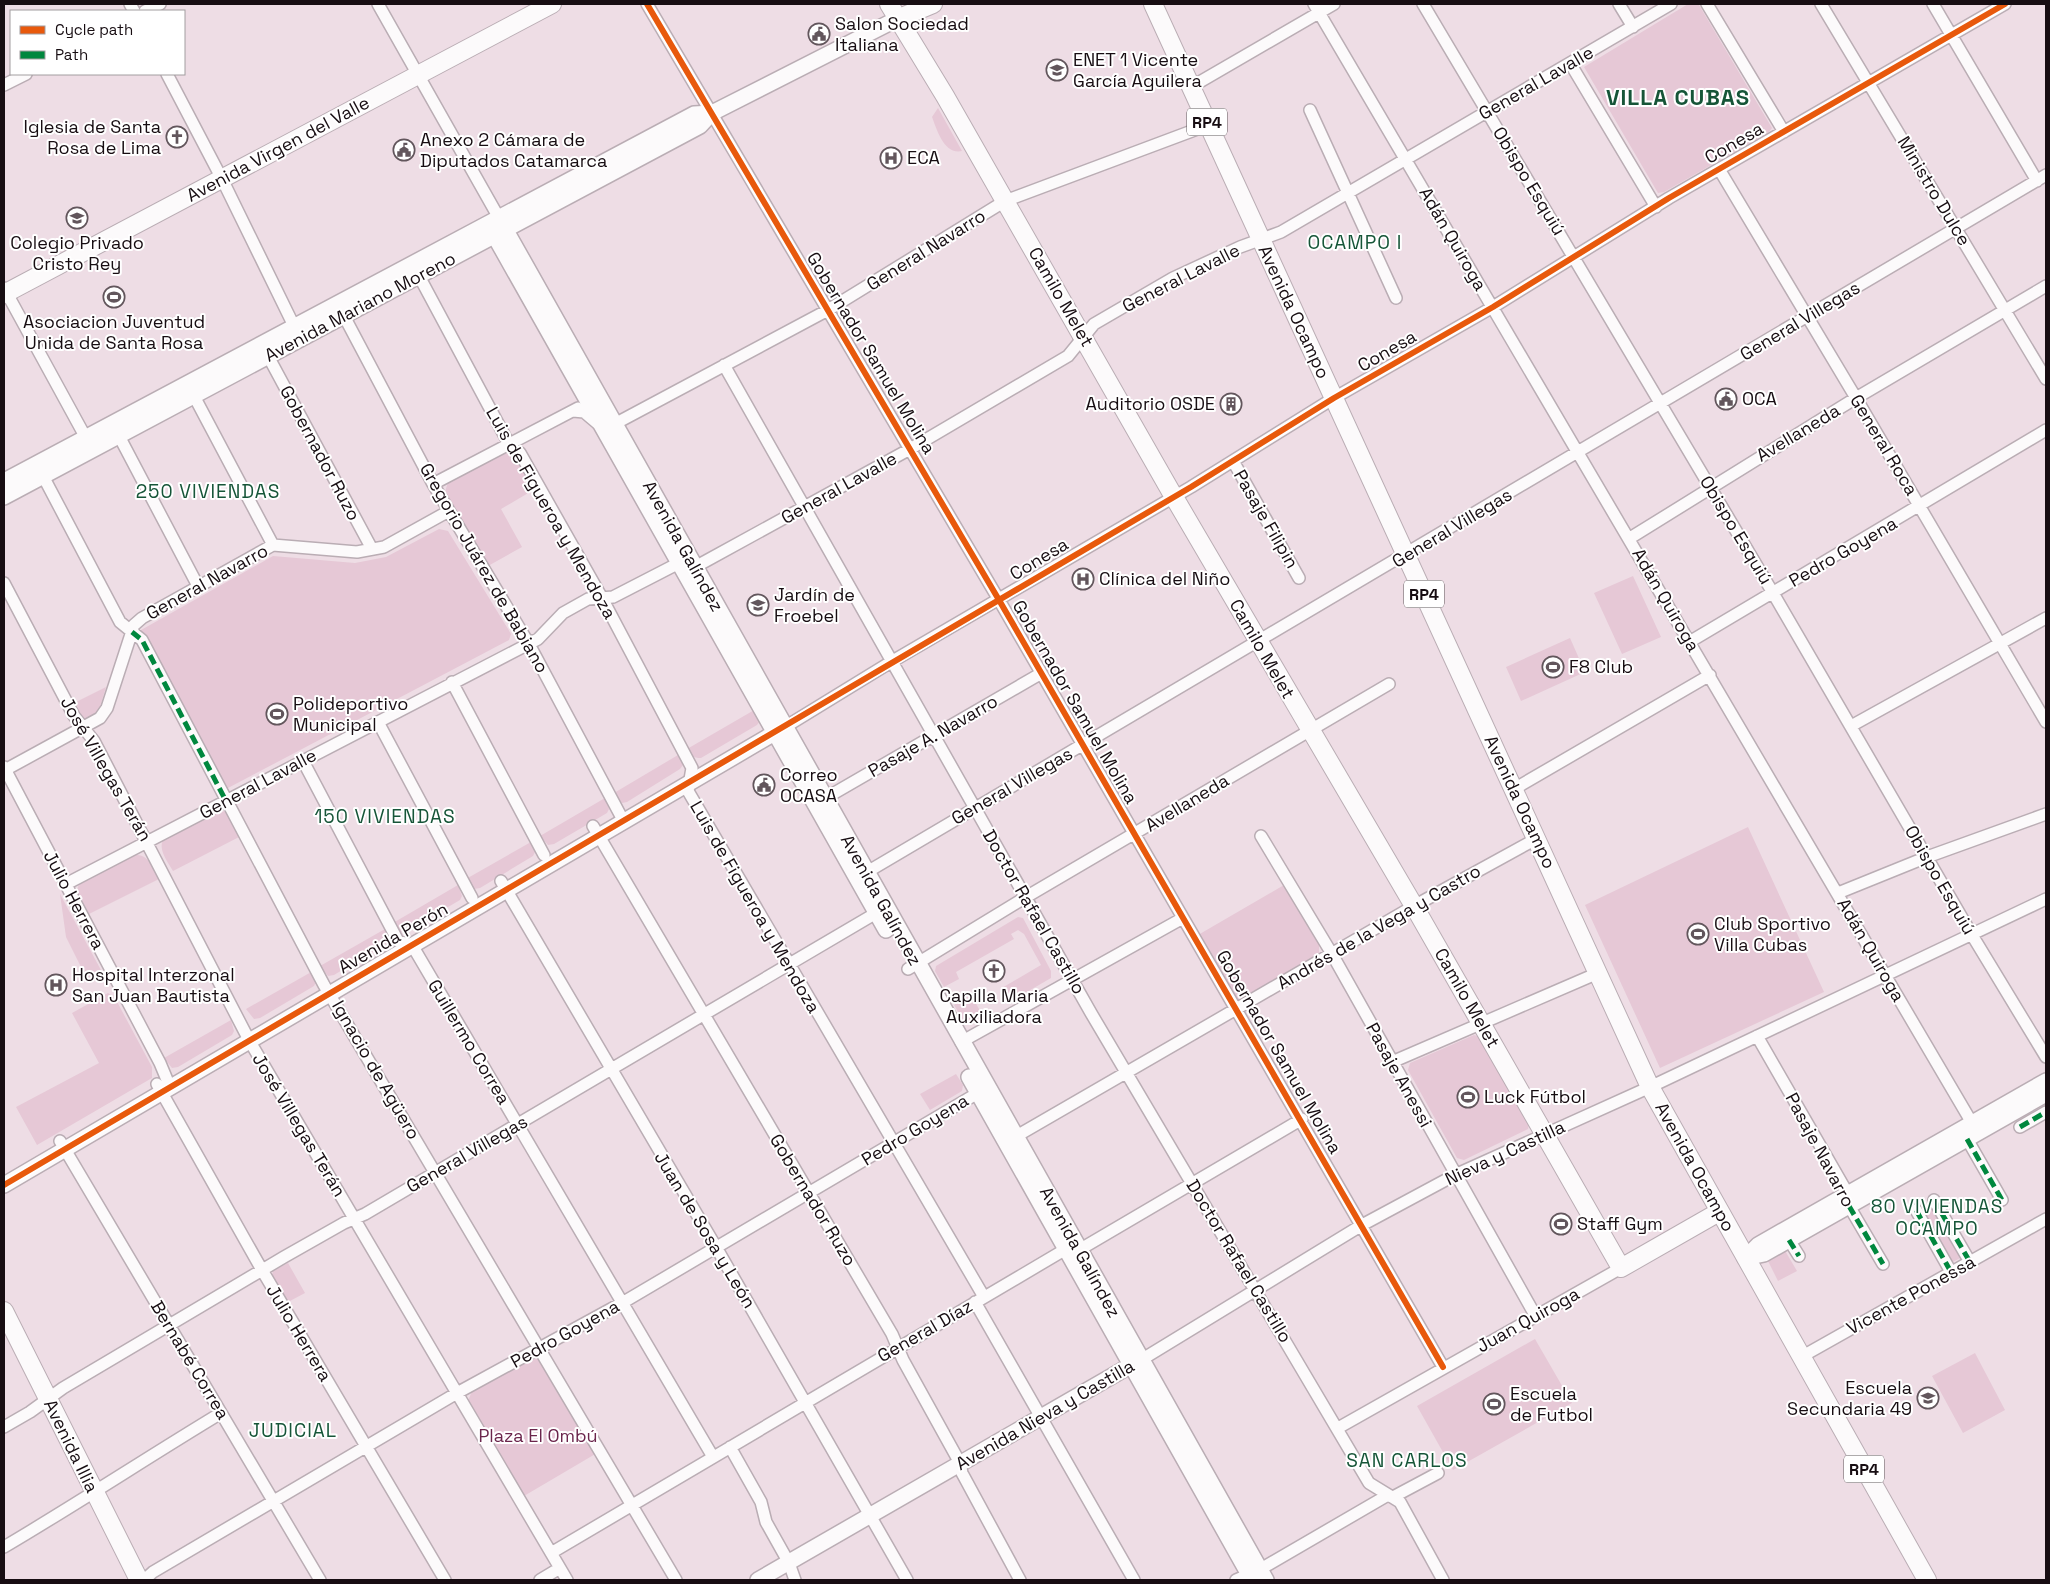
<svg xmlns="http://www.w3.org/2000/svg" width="2050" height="1584" font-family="'Space Grotesk',sans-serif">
<rect width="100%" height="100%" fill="#eedde5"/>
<path fill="#e6c8d6" d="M1688,4l11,1 73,123 -3,4 -105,60 -6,1 -74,-126z
M938,108l24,43c-18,4 -25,-21 -30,-34z
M504,453c18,4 23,21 31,36l-34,20 21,38 -34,19 -43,-74 3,-10z
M439,529l9,2 63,103 -2,6 -281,148h-4l-83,-158 132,-74 82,7 31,-6z
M1633,576l28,61 -39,17 -28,-61z
M1570,638l15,34 -64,29 -15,-34z
M106,687l-7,23 -10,10 -6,-1 -9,-16z
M756,709l4,12 -3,4 -56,33c-8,0 -10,-2 -14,-9z
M678,755l5,10 -3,4 -53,33 -5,1 -8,-10z
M605,798l4,11 -2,4 -53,31 -6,1 -8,-9z
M222,811l7,2 12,23 -68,35c-5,-9 -15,-21 -10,-31z
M1748,827l76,165 -164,76 -75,-163z
M531,842l4,10 -2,4 -53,32 -6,1 -8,-10z
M136,855c13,-1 17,14 23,24l-70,35 -12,-24 2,-6z
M458,885l4,11 -2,4 -53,31 -6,1 -8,-9z
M1284,885l35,59v9l-3,4 -69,40 -8,2 -6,-3 -35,-61z
M60,894l42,78 -4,9h-10l-22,-44z
M1018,917l5,1 28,53v7l-43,25 -8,-14 41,-24 -17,-31 -6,-4 -7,4 3,5 -58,33 3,7 -15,8 -9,-16 1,-5z
M385,929l4,11 -2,3 -53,32 -6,1 -8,-10z
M313,971l3,11 -2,4 -54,32 -6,1 -8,-10z
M108,993l7,5 37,69v11l-115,67 -21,-38 83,-44 -27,-50z
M971,995l12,21 -14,8 -4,-1 -11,-18z
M231,1020l3,11 -2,4 -54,32 -6,1 -8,-10z
M1474,1035l6,2 49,87 -1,5 -64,31 -7,-2 -49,-88 2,-7z
M956,1074l7,11 -1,6 -32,19 -10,-16z
M1932,1205l30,52 -11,6 -29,-52z
M1784,1249l13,22 -19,10 -10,-20 2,-4z
M288,1263l17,30 -17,9 -16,-26 1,-5z
M1535,1339l37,64 -119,67 -36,-64z
M1975,1353l30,57 -42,23 -31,-57z
M533,1357l5,1 59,95 -73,43 -56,-95 4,-10z"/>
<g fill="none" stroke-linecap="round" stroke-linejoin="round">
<g stroke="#baadb4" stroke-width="14">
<path id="street" d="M130,4l4,7
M378,4l121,214
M647,4l352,596 444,767
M1314,4l658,1119 -5,16 35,61
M1423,4l350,589 199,342 74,122
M1619,4l14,23
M1707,4l77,128
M1821,4l225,375
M1933,4l104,177
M145,11l15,-7
M1570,63l86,144
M167,74l55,105 72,147
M4,85l22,-11
M1191,87l143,-83
M1310,110l86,188
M1719,169l137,229 190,324
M419,276l90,168 11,9 82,145 90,170 -4,23 296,506
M4,288l82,150
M344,316l89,168 96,160 94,176
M268,356l104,193
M724,365l367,648 278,470 31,19 43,78
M194,396l79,149
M573,411l11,1 13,11
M609,427l219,-117 177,-109 203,-76
M119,436l79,150
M1233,461l66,117
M43,476l77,146 22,18 182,345 352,595
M433,484l145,-76
M1630,538l226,-140 190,-112
M4,583l70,133 20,25 155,299 318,540
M1691,641l355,-211
M452,682l92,173
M378,722l94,176
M1851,726l195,-108
M785,727l106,-65 300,-175 143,-89 159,-91 176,-109 336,-194
M303,761l95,180 14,4 301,512
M4,767l156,296 10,24
M5,770l95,-52 7,-10 27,-83 8,-7 131,-73 84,7 27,-5 65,-36
M1514,789l196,-114
M824,799l216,-125
M593,826l299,508 11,26 57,103 2,10 58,107
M1261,836l71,118 203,361
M862,875l1184,-700
M501,881l215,366 191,333
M66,884l472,-245 25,-26 25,-14 25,-2 66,-34 16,4 215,-118 158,-93 26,-32 79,-46 67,-31 41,-15 390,-228
M1838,893l89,-36 119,-43
M908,969l118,-72 363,-213
M1757,1036l91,158 1,12 34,58
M961,1042l222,-124
M1392,1062l206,-89
M157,1084l105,186 183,310
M2020,1127l26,-15
M1015,1137l399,-231 122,-67
M60,1141l260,439
M1934,1200l36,62
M1916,1210l35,62
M1789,1240l10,16
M975,1302l159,278
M1801,1357l245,-138
M1141,1360l221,-135 93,-50 195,-88 396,-188
M4,1427l26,-15 33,-24 221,-131 60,-34 21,-9 518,-305
M1338,1428l283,-160
M730,1447l31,55 5,20 23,41 6,17
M1393,1497l45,-24
M4,1547c73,-43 144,-90 217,-134
M551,1553l515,-304 13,1 223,-131
M144,1580l9,-8 304,-179 165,-90 361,-213
M540,1580l20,-12
M1236,1580l23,-10 129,-75"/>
</g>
<g stroke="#baadb4" stroke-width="18">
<path id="secondary" d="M499,218l767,1362
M499,218l-5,17 392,695
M4,481l690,-367 18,-1
M4,497l696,-371 12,-13 185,-94
M969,1077l283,503
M4,1185l779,-457
M1745,1258l13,-13 288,-164
M1745,1258l19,-4 282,-160
M758,1580l382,-220"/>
</g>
<g stroke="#baadb4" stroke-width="20">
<path id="primary" d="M889,4l56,92 229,401 240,409 207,362 98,-56
M1153,4l497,1083 277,493
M897,19l36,-15
M4,294l548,-290
M4,1311l135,269"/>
</g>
<use href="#street" stroke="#fcfafb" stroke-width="11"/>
<use href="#secondary" stroke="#fcfafb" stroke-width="15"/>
<use href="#primary" stroke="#fcfafb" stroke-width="18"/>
<path stroke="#00873e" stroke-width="5" stroke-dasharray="10 5" stroke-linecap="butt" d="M132,632l10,8 84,161
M2020,1127l26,-15
M1967,1139l35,61
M1934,1200l36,62
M1849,1206l34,58
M1916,1210l35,62
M1789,1240l10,16"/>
<g stroke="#fff" stroke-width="9">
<path id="cycleway" d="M647,4l352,596 444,767
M4,1185l1187,-698 143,-89 159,-91 176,-109 336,-194"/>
</g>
<use href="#cycleway" stroke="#e8590c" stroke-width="6"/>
</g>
<defs>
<g id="civic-ring" transform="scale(1.125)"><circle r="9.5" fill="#fff" stroke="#62565c" stroke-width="1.5"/><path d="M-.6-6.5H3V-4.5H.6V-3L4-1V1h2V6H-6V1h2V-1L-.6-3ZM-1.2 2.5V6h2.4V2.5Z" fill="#62565c"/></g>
<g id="school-ring" transform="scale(1.125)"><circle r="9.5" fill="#fff" stroke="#62565c" stroke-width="1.5"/><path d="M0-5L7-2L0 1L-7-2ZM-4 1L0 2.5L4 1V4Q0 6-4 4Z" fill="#62565c"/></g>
<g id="church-ring" transform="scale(1.125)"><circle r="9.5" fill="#fff" stroke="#62565c" stroke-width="1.5"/><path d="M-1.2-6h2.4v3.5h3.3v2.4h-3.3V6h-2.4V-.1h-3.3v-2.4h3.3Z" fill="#62565c"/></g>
<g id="hospital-ring" transform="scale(1.125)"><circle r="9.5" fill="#fff" stroke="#62565c" stroke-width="1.5"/><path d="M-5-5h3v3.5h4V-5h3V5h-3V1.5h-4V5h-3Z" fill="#62565c"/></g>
<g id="stadium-ring" transform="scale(1.125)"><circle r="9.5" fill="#fff" stroke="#62565c" stroke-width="1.5"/><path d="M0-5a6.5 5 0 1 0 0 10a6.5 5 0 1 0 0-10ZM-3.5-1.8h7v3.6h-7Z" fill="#62565c"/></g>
<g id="building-ring" transform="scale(1.125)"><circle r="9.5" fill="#fff" stroke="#62565c" stroke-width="1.5"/><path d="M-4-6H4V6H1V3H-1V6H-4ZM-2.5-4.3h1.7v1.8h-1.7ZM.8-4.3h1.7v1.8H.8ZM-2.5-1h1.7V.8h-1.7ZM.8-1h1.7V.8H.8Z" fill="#62565c"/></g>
</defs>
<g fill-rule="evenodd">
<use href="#civic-ring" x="819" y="34"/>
<use href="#school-ring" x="1057" y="70"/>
<use href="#church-ring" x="177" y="137"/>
<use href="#civic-ring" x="404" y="150"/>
<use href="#hospital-ring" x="891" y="158"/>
<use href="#school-ring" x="77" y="218"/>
<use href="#stadium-ring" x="114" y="297"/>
<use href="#civic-ring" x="1726" y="399"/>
<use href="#building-ring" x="1231" y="404"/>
<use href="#hospital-ring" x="1083" y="579"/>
<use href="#school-ring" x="758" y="605"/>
<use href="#stadium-ring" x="1553" y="667"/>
<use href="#stadium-ring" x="277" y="714"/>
<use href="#civic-ring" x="764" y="785"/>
<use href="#stadium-ring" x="1698" y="934"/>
<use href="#church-ring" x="994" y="971"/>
<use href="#hospital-ring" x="56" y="985"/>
<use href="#stadium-ring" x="1468" y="1097"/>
<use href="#stadium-ring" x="1561" y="1224"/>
<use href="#school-ring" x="1928" y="1398"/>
<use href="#stadium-ring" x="1494" y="1404"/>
</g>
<g text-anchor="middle" stroke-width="4" stroke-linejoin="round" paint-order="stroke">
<g fill="#fff" stroke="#5d5659" stroke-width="1">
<rect x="1187" y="108.5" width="40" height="27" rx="4"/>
<rect x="1404" y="580.5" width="40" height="27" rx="4"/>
<rect x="1844" y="1455.5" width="40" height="27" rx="4"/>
</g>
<g font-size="16" font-weight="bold" fill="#170d12">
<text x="1207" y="128">RP4</text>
<text x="1424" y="600">RP4</text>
<text x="1864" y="1475">RP4</text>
</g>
<g font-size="18" fill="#170d12" stroke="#fff" text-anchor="start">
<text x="835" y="30">Salon Sociedad<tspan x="835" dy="21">Italiana</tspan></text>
<text x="1073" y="66">ENET 1 Vicente<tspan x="1073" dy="21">García Aguilera</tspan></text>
<text x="161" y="133" text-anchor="end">Iglesia de Santa<tspan x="161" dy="21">Rosa de Lima</tspan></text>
<text x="420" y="146">Anexo 2 Cámara de<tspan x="420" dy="21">Diputados Catamarca</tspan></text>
<text x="907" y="164">ECA</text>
<text x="77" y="249" text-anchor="middle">Colegio Privado<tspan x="77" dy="21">Cristo Rey</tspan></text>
<text x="114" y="328" text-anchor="middle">Asociacion Juventud<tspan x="114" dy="21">Unida de Santa Rosa</tspan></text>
<text x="1742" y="405">OCA</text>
<text x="1215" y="410" text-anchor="end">Auditorio OSDE</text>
<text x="1099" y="585">Clínica del Niño</text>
<text x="774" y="601">Jardín de<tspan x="774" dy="21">Froebel</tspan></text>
<text x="1569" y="673">F8 Club</text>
<text x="293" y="710">Polideportivo<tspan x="293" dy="21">Municipal</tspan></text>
<text x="780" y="781">Correo<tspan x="780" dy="21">OCASA</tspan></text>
<text x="1714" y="930">Club Sportivo<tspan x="1714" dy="21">Villa Cubas</tspan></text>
<text x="72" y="981">Hospital Interzonal<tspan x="72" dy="21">San Juan Bautista</tspan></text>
<text x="994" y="1002" text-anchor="middle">Capilla Maria<tspan x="994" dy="21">Auxiliadora</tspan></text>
<text x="1484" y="1103">Luck Fútbol</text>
<text x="1577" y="1230">Staff Gym</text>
<text x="1912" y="1394" text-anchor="end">Escuela<tspan x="1912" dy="21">Secundaria 49</tspan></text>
<text x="1510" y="1400">Escuela<tspan x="1510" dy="21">de Futbol</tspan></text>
</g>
<g font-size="18" fill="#170d12" stroke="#fff">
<text transform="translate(1536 83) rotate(-30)" y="6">General Lavalle</text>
<text transform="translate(1734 143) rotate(-30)" y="6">Conesa</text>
<text transform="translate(278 149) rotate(-28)" y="6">Avenida Virgen del Valle</text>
<text transform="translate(1529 181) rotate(59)" y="6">Obispo Esquiú</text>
<text transform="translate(1934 191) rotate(59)" y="6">Ministro Dulce</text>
<text transform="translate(1453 239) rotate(60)" y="6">Adán Quiroga</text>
<text transform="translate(926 250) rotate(-32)" y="6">General Navarro</text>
<text transform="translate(1181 278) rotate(-27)" y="6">General Lavalle</text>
<text transform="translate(1061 297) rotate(60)" y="6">Camilo Melet</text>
<text transform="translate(360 307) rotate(-28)" y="6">Avenida Mariano Moreno</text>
<text transform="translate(1294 312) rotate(65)" y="6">Avenida Ocampo</text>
<text transform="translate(1800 321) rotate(-31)" y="6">General Villegas</text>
<text transform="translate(1387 351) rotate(-30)" y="6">Conesa</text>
<text transform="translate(871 353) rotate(59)" y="6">Gobernador Samuel Molina</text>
<text transform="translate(1798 433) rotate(-31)" y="6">Avellaneda</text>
<text transform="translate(1884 445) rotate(59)" y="6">General Roca</text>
<text transform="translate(320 453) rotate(62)" y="6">Gobernador Ruzo</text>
<text transform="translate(839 488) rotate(-29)" y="6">General Lavalle</text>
<text transform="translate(551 513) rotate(60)" y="6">Luis de Figueroa y Mendoza</text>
<text transform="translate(1266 519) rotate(60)" y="6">Pasaje Filipin</text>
<text transform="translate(1452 528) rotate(-31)" y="6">General Villegas</text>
<text transform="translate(1736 530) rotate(59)" y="6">Obispo Esquiú</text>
<text transform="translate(683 546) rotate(61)" y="6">Avenida Galíndez</text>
<text transform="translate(1843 552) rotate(-30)" y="6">Pedro Goyena</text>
<text transform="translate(1039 559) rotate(-31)" y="6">Conesa</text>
<text transform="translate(484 568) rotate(60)" y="6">Gregorio Juárez de Babiano</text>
<text transform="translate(207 582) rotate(-29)" y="6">General Navarro</text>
<text transform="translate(1666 600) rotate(60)" y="6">Adán Quiroga</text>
<text transform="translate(1262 649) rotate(60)" y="6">Camilo Melet</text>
<text transform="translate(1075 702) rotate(60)" y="6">Gobernador Samuel Molina</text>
<text transform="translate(933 736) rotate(-30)" y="6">Pasaje A. Navarro</text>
<text transform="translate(106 769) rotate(60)" y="6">José Villegas Terán</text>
<text transform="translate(258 784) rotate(-28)" y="6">General Lavalle</text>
<text transform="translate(1012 786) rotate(-30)" y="6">General Villegas</text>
<text transform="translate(1520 802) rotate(65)" y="6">Avenida Ocampo</text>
<text transform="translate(1187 803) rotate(-31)" y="6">Avellaneda</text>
<text transform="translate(1940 880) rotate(60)" y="6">Obispo Esquiú</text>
<text transform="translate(74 900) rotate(62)" y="6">Julio Herrera</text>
<text transform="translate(881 900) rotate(61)" y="6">Avenida Galíndez</text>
<text transform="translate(755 907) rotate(60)" y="6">Luis de Figueroa y Mendoza</text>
<text transform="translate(1034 912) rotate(60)" y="6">Doctor Rafael Castillo</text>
<text transform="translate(1379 927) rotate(-30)" y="6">Andrés de la Vega y Castro</text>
<text transform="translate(393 938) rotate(-30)" y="6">Avenida Perón</text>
<text transform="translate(1871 950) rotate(60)" y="6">Adán Quiroga</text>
<text transform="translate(1467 998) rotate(60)" y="6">Camilo Melet</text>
<text transform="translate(469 1042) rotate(59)" y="6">Guillermo Correa</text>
<text transform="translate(1279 1052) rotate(60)" y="6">Gobernador Samuel Molina</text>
<text transform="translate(376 1070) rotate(60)" y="6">Ignacio de Agüero</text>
<text transform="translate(1399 1075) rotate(61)" y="6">Pasaje Anessi</text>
<text transform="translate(299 1125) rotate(59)" y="6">José Villegas Terán</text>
<text transform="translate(915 1130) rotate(-31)" y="6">Pedro Goyena</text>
<text transform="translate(1820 1150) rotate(62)" y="6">Pasaje Navarro</text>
<text transform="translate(1505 1153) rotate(-25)" y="6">Nieva y Castilla</text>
<text transform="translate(467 1154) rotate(-30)" y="6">General Villegas</text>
<text transform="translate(1695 1167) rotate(61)" y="6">Avenida Ocampo</text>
<text transform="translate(813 1200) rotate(59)" y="6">Gobernador Ruzo</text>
<text transform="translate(705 1230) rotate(59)" y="6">Juan de Sosa y León</text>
<text transform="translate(1080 1252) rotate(61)" y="6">Avenida Galíndez</text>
<text transform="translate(1239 1261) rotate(59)" y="6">Doctor Rafael Castillo</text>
<text transform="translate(1911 1295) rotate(-29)" y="6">Vicente Ponessa</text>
<text transform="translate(1528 1320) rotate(-29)" y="6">Juan Quiroga</text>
<text transform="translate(925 1331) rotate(-30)" y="6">General Díaz</text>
<text transform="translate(299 1333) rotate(59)" y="6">Julio Herrera</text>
<text transform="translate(565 1334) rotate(-29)" y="6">Pedro Goyena</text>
<text transform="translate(190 1360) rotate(59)" y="6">Bernabé Correa</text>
<text transform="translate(1045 1415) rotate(-30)" y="6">Avenida Nieva y Castilla</text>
<text transform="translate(71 1446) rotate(64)" y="6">Avenida Illia</text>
</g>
<g font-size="18" fill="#6b254c" stroke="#fff">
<text x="538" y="1442">Plaza El Ombú</text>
</g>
<g font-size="19" letter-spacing="1" fill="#165538" stroke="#fff">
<text x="1355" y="249">OCAMPO I</text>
<text x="208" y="498">250 VIVIENDAS</text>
<text x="385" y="823">150 VIVIENDAS</text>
<text x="1937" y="1213">80 VIVIENDAS<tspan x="1937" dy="22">OCAMPO</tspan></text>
<text x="293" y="1437">JUDICIAL</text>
<text x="1407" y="1467">SAN CARLOS</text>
</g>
<g font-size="22" font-weight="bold" letter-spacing="1" fill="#165538" stroke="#fff">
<text x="1678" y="105">VILLA CUBAS</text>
</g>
</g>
<rect width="2050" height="1584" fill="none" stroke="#170d12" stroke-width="10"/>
<rect x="10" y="10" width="175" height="65" fill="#ffffff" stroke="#a29ea0"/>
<rect x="20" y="26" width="25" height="8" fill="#e8590c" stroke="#a29ea0"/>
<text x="55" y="35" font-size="15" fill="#170d12">Cycle path</text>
<rect x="20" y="51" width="25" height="8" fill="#00873e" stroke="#a29ea0"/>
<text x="55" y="60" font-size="15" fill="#170d12">Path</text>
</svg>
